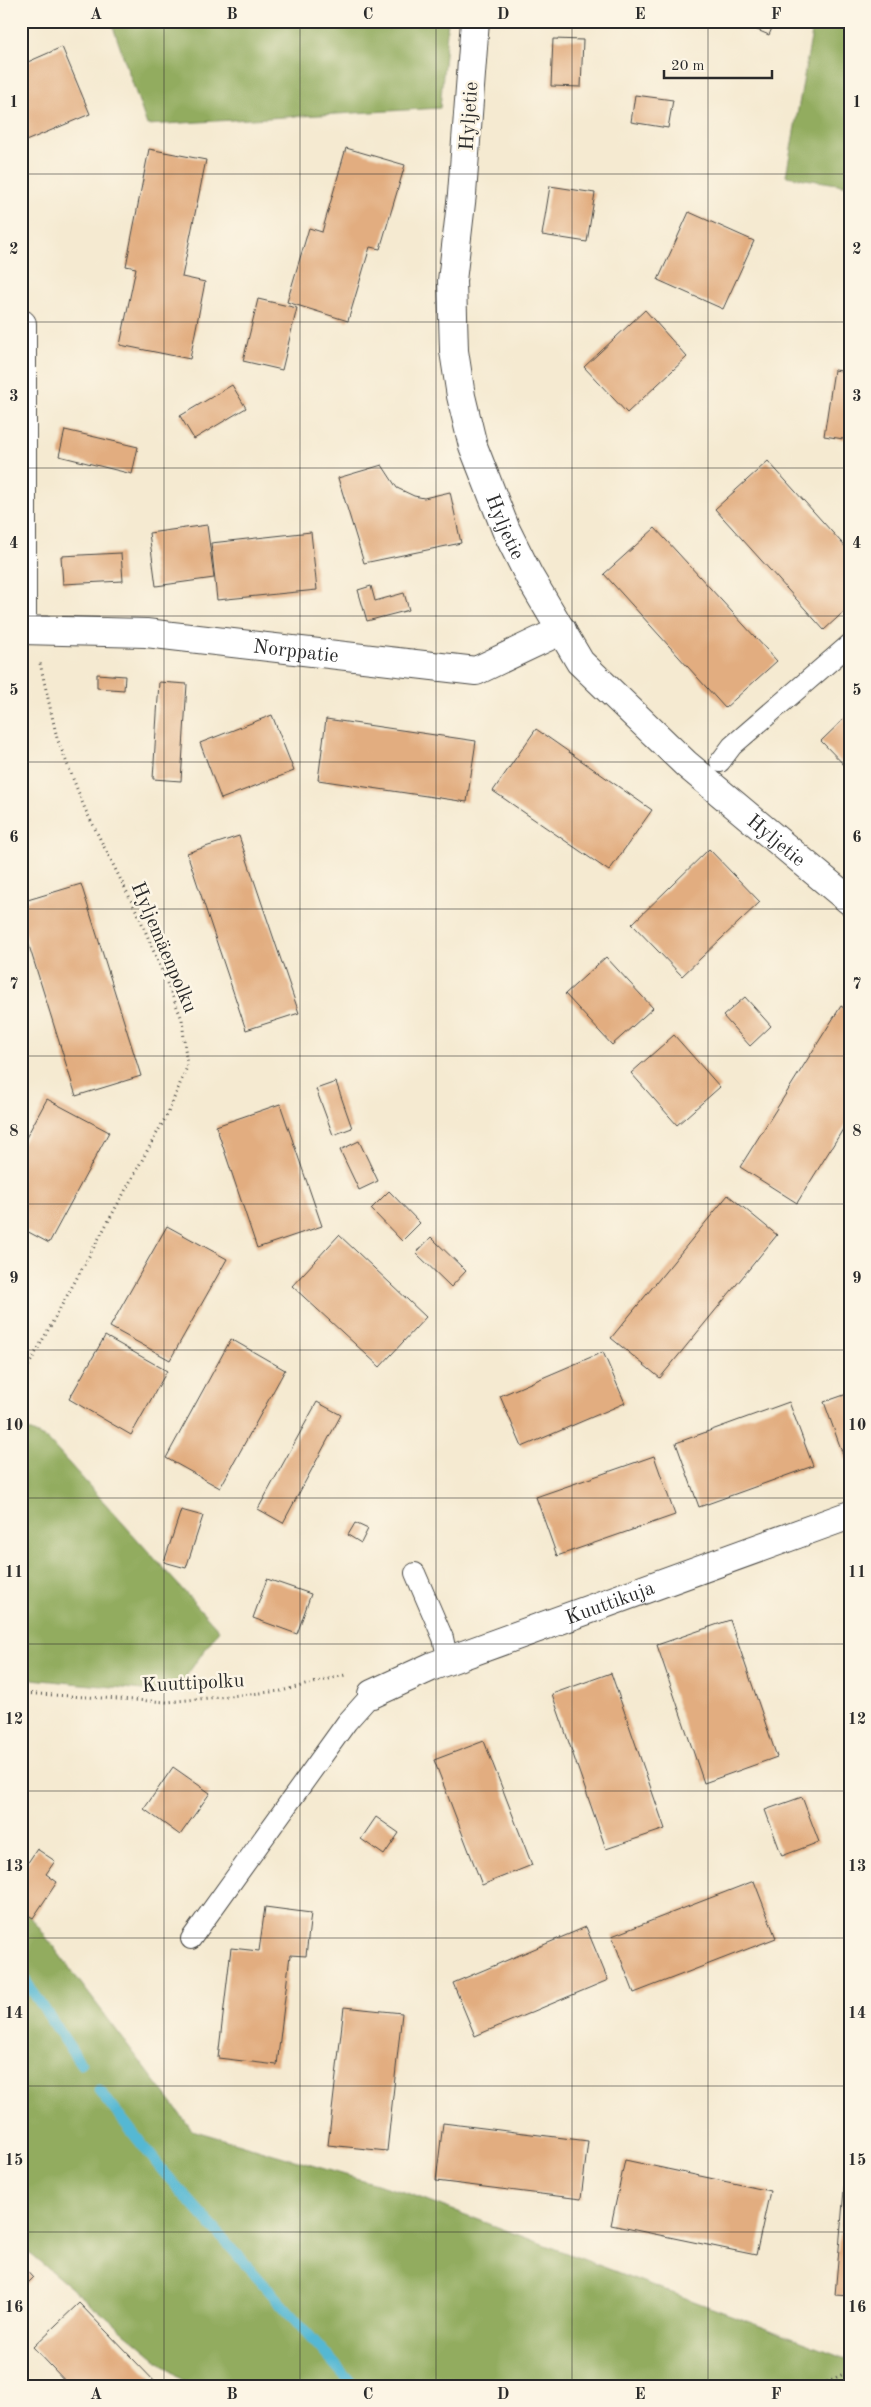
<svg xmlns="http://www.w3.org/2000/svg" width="871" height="2407" font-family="'Old Standard TT',serif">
<rect width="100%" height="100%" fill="#fcf5e5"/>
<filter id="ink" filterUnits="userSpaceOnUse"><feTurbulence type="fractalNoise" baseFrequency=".02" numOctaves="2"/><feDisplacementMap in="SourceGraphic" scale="10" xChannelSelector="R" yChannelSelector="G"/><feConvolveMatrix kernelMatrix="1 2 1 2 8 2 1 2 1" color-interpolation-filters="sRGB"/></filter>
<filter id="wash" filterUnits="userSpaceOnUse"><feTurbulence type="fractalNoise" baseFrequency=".0096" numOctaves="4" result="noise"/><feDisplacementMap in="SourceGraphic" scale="20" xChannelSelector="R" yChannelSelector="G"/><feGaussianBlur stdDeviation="1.12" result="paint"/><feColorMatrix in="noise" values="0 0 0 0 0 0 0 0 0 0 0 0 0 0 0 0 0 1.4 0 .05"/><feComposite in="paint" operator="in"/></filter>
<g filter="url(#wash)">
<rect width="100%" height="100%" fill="#f5ead1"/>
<path fill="#92ac5f" stroke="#5e6c45" d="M111,21h337l-8,87 -293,17z
M814,21h36v165l-64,-10z
M21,1427l27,13 171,190 -45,63 -153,-15z
M21,1904l171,226 218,64 440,166v26h-661l-168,-140z"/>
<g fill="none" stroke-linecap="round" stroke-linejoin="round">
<path stroke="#54b8d3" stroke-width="11" d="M21,1974l60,90
M99,2090l64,81 191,215"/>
</g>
<g id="blocks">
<path fill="#e2ad80" d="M736,21h39l-6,14z
M553,39l30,1 -2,47 -30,-1z
M62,47l28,67 -69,29v-78z
M635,95l38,5 -5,28 -37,-6z
M346,148l59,17 -25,84 -10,-2 -22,74 -61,-19 22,-74 13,4z
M149,149l57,11 -24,117 23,5 -15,77 -70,-14 16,-77 -10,-2z
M550,186l45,7 -8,49 -45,-7z
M689,212l65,29 -31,68 -65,-29z
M258,299l39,9 -15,62 -39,-9z
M645,310l42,47 -60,56 -43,-46z
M834,370l16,2v68l-26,-4z
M232,385l14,23 -52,31 -14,-23z
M65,430l73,17 -6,27 -73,-18z
M768,461l82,91v54l-26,24 -109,-121z
M382,465l15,23 17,8 10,2 26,-6 11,51 -97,20 -26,-85z
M207,525l7,53 -58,8 -7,-53z
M655,528l122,133 -52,47 -121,-134z
M311,532l6,58 -100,10 -6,-57z
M121,553l2,28 -60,3 -2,-28z
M371,586l4,15 29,-8 5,17 -42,11 -9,-31z
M97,674l28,2 -1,14 -27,-2z
M159,682l28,2 -6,97 -28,-2z
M850,713v58l-29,-30z
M272,715l22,56 -73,28 -21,-56z
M326,719l150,22 -9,61 -149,-22z
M536,729l116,81 -43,61 -116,-80z
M239,836l60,177 -53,17 -59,-177z
M709,849l51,53 -78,74 -50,-52z
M81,884l60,192 -65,20 -55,-176v-18z
M606,957l47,51 -41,37 -47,-51z
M745,997l26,29 -21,20 -27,-30z
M841,1006l9,6v106l-53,85 -57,-36z
M674,1035l46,52 -43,38 -46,-52z
M336,1082l16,46 -19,7 -17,-46z
M47,1099l62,33 -60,111 -28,-15v-81z
M280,1104l42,122 -65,22 -41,-122z
M359,1141l19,40 -19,9 -19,-40z
M389,1191l31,32 -18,18 -31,-32z
M728,1195l49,40 -117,143 -49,-40z
M167,1226l60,33 -57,101 -60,-33z
M339,1235l87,82 -46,50 -88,-81z
M431,1237l35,34 -15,16 -35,-34z
M105,1336l62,35 -36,64 -62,-36z
M231,1339l54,31 -65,118 -54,-30z
M603,1352l22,51 -103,44 -22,-51z
M850,1393v65l-5,2 -21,-58z
M317,1402l24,13 -58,108 -25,-14z
M789,1402l24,64 -114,41 -23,-64z
M654,1456l21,59 -118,41 -21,-59z
M181,1510l22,6 -17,52 -22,-6z
M355,1523l13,6 -7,14 -13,-8z
M267,1579l44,15 -14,40 -44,-16z
M730,1620l47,137 -73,26 -47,-138z
M611,1673l54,156 -59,20 -54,-155z
M484,1741l48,124 -50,20 -48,-125z
M173,1767l37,26 -30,42 -36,-26z
M802,1797l17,45 -37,14 -17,-46z
M376,1817l23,16 -15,22 -23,-16z
M37,1849l18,12 -9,13 11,8 -24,36 -12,-7v-38z
M754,1881l22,57 -142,55 -22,-57z
M265,1907l46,6 -5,43 -16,-1 -13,110 -59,-7 13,-110 28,3z
M586,1927l22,53 -133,56 -22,-53z
M344,2007l58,6 -15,138 -59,-6z
M443,2123l145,18 -7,58 -145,-18z
M848,2144h2v152l-15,-1z
M625,2160l145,31 -14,64 -145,-30z
M21,2265l12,13 -12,12z
M79,2303l80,83h-89l-37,-39z"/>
</g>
</g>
<g filter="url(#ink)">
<use href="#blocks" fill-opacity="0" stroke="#494844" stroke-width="1"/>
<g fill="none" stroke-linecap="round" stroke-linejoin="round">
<g stroke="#494844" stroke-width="22">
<path id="lane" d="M720,762l12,-16 118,-102
M415,1573l28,65 5,23
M191,1939l156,-217 25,-28"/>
</g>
<g stroke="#494844" stroke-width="30">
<g id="street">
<path id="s1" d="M475,21l-13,173 -10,87 2,70 7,45 12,50 33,84 23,46 51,86 106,102 164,137"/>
<path id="s2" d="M21,630l125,3 330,38 86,-41"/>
<path d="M22,630v-306"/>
<path id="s3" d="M372,1694l61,-28 417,-151"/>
</g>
</g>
<path stroke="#494844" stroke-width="3" stroke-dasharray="1 4" stroke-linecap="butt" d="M21,1379l146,-264 20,-48 -5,-48 -43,-103 -54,-107 -28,-71 -17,-75
M21,1693l146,9 114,-11 64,-16
M818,2386l32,-15"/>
<use href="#lane" stroke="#fff" stroke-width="20"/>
<use href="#street" stroke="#fff" stroke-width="28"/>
</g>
</g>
<path fill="none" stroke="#2b2b2b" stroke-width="1" stroke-opacity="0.55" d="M164,21v2365M300,21v2365M436,21v2365M572,21v2365M708,21v2365M21,174h829M21,322h829M21,468h829M21,616h829M21,762h829M21,909h829M21,1056h829M21,1204h829M21,1350h829M21,1498h829M21,1644h829M21,1791h829M21,1938h829M21,2086h829M21,2232h829"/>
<g text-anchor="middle" stroke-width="5" stroke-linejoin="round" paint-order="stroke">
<g font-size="20" fill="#2b2b2b" stroke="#fcf5e5">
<text transform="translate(468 116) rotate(-86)" y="7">Hyljetie</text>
<text dy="7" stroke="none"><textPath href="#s1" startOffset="515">Hyljetie</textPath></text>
<text dy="7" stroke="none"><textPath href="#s2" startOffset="276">Norppatie</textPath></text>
<text dy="7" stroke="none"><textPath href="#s1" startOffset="935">Hyljetie</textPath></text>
<text transform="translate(165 947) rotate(67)" y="7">Hyljemäenpolku</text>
<text dy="7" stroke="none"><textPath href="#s3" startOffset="255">Kuuttikuja</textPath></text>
<text transform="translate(193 1682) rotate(-3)" y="7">Kuuttipolku</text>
</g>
</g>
<rect width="871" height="2407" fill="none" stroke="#fcf5e5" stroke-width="55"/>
<path d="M664 70v8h108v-8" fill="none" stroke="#2b2b2b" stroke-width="2.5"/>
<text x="671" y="70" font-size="15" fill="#2b2b2b" stroke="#fcf5e5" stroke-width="4" paint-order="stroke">20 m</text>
<rect x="28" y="28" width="816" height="2352" fill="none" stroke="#2b2b2b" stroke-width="2"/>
<g font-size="16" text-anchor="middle" font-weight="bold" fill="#2b2b2b">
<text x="96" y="19">A</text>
<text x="232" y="19">B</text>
<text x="368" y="19">C</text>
<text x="503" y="19">D</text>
<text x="640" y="19">E</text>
<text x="776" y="19">F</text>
<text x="14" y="107">1</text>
<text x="857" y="107">1</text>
<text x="14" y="254">2</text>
<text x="857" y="254">2</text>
<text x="14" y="401">3</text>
<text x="857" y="401">3</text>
<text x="14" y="548">4</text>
<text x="857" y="548">4</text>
<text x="14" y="695">5</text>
<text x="857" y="695">5</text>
<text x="14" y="842">6</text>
<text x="857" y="842">6</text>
<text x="14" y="989">7</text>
<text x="857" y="989">7</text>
<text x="14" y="1136">8</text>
<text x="857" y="1136">8</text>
<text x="14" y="1283">9</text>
<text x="857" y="1283">9</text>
<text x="14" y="1430">10</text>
<text x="857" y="1430">10</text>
<text x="14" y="1577">11</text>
<text x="857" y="1577">11</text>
<text x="14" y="1724">12</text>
<text x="857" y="1724">12</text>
<text x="14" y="1871">13</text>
<text x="857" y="1871">13</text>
<text x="14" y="2018">14</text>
<text x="857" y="2018">14</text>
<text x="14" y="2165">15</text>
<text x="857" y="2165">15</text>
<text x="14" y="2312">16</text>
<text x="857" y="2312">16</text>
<text x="96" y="2399">A</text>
<text x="232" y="2399">B</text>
<text x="368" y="2399">C</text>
<text x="503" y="2399">D</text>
<text x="640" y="2399">E</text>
<text x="776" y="2399">F</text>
</g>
</svg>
